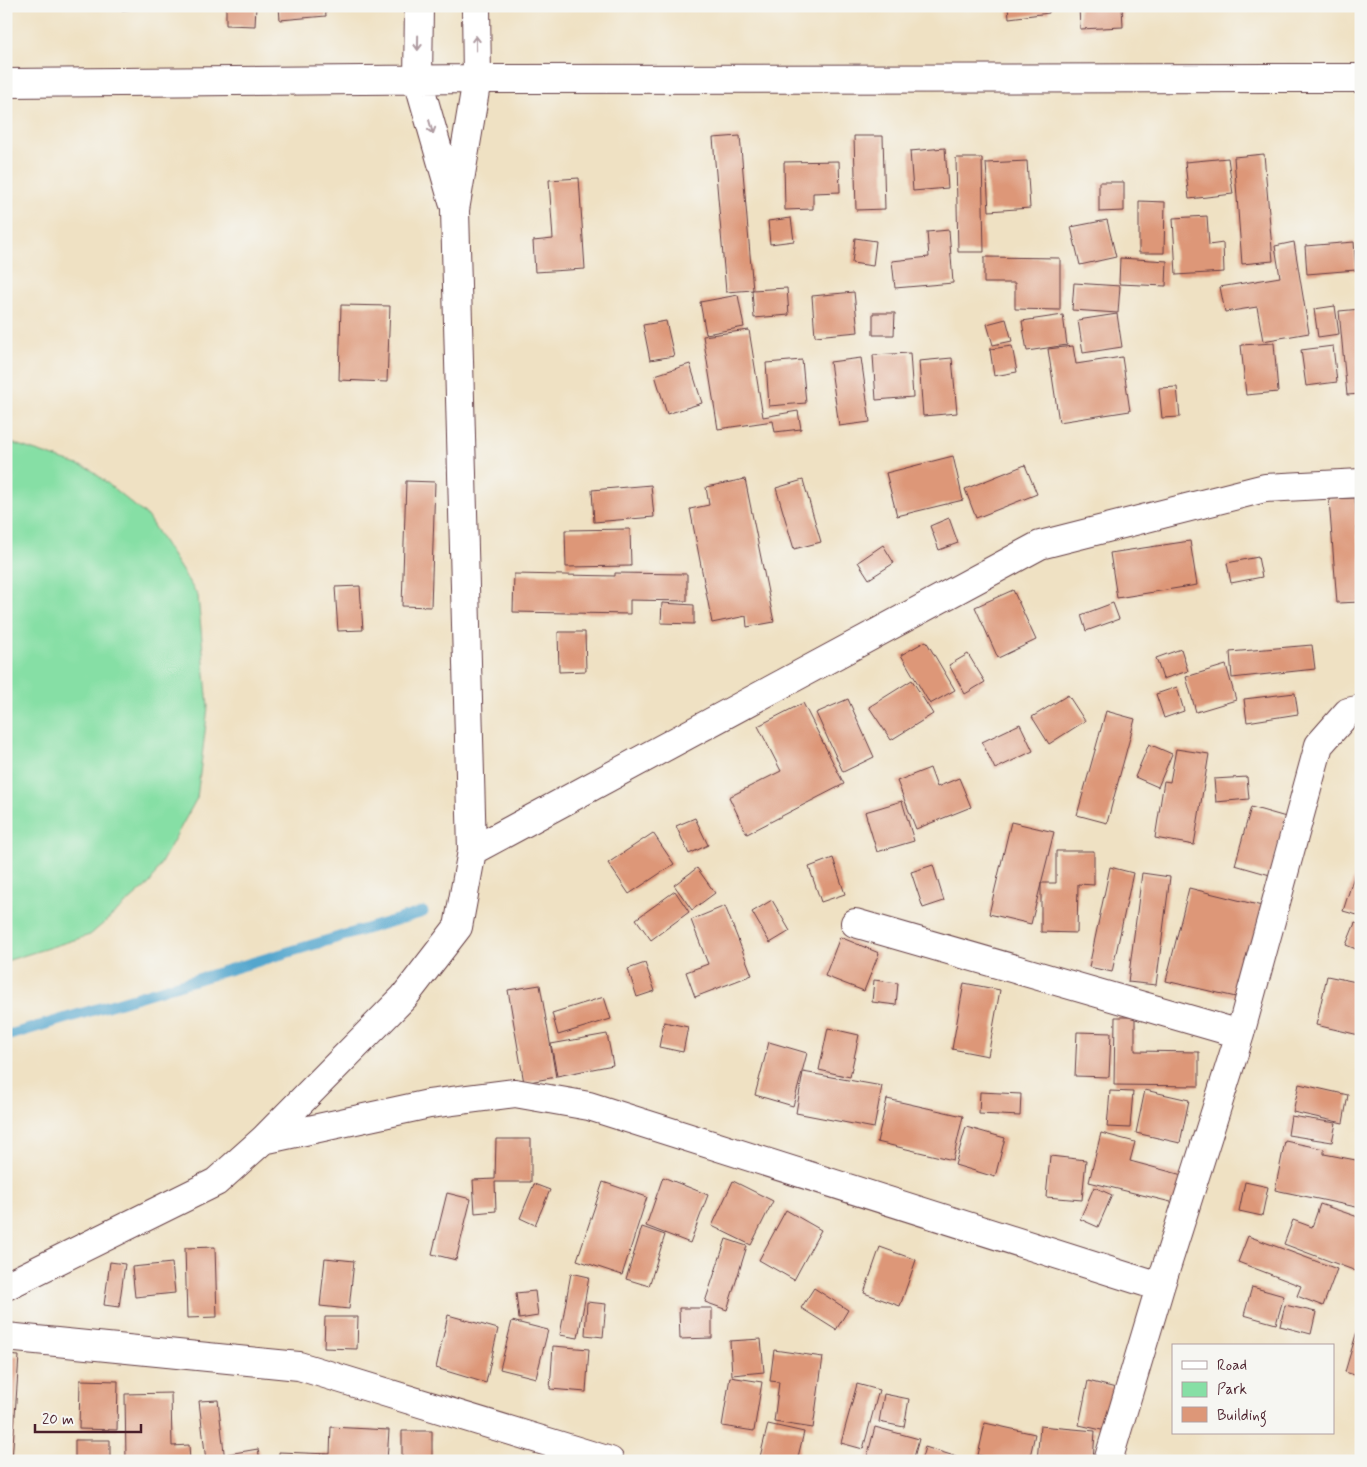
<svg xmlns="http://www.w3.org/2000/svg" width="1367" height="1467" font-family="Mynerve,sans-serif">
<rect width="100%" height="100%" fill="#f6f6f2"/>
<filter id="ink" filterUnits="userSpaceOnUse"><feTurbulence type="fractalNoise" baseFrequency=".02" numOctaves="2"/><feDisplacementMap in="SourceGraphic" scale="10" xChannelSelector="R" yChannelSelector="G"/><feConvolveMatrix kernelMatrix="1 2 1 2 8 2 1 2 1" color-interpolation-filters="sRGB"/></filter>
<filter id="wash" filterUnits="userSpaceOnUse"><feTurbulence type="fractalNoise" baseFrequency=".0096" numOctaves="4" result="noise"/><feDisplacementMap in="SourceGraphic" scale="20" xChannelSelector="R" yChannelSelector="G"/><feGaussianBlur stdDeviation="1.12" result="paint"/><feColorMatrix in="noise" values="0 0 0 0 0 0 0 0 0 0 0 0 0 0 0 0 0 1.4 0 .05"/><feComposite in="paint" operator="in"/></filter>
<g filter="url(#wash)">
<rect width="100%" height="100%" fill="#efe1c3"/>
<path fill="#86dfa5" stroke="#687f68" d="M6,441l84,28 57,47 51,80 10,111 -11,91 -47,85 -60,52 -84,26z"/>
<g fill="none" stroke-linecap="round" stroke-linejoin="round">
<path stroke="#52a6cd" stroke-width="11" d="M6,1036l417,-124"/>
</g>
<g id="blocks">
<path fill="#dd9778" d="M122,6h32v2l-32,2z
M226,6h30l-1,20 -29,-1z
M279,6h46l1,10 -46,4z
M1008,6h41v7l-40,5z
M1079,6h43l1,21 -43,2z
M740,136l13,154 -27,2 -13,-154z
M854,136h29l2,73 -29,1z
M945,148l3,40 -35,3 -3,-40z
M1264,154l9,107 -31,3 -8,-107z
M956,158h26l2,94h-26z
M1228,158l5,36 -44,5 -4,-37z
M839,161l1,31 -27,1v16l-28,1 -1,-48z
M1027,161l3,47 -41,3 -3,-48z
M579,178l6,91 -50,3 -2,-31 20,-2 -4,-59z
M1099,182h25v29l-25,1z
M1139,201l26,1 -1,51h-25z
M1207,216l2,29 14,-2 1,29 -48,3 -3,-57z
M791,218l3,23 -24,3 -2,-23z
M1107,220l9,37 -36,8 -9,-38z
M949,230l4,53 -58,5 -3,-27 37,-4 -2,-25z
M855,238l21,3 -3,25 -21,-3z
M1294,242l15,91 -46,8 -6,-34 -32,5 -5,-25 60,-10 -5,-31z
M1354,242l2,28 -49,4 -2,-28z
M1359,248h2v30h-4z
M984,257l76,1v52l-45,-1v-26h-31z
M1120,258l47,3 -1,25 -47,-2z
M1074,283l46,3 -2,27 -46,-3z
M787,288l2,27 -35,3 -2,-28z
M854,292l4,40 -43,4 -3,-40z
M738,295l6,32 -38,7 -6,-32z
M341,305l49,1 -3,76 -48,-2z
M1335,306l4,28 -21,3 -4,-28z
M1361,309v85l-14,1 -8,-84z
M873,313h22l-1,22h-21z
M1117,314l5,33 -39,6 -5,-33z
M1063,315l4,30 -40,6 -5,-30z
M1006,319l6,22 -19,4 -6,-21z
M666,321l8,35 -24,4 -7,-35z
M749,330l14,87 35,-6 3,18 -26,3 -2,-11 -55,8 -15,-93z
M1274,343l4,49 -32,3 -5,-50z
M1012,346l5,26 -23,4 -4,-27z
M1073,346l3,18 46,-7 8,54 -71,11 -11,-73z
M1333,346l4,36 -31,4 -5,-36z
M910,353l3,44 -37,3 -3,-45z
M861,358l9,64 -31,4 -9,-64z
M952,358l5,55 -34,3 -4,-55z
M802,360l4,43 -37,3 -3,-43z
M690,364l12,39 -35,11 -12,-39z
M1177,387l3,30 -18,1 -3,-30z
M953,456l10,44 -66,16 -11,-43z
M1025,465l12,29 -61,24 -11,-29z
M745,479l29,143 -27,5 -1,-11 -34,7 -22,-114 19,-4 -3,-18z
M803,480l18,62 -27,7 -18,-61z
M406,481l29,1 -4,125 -29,-1z
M651,485l3,32 -60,5 -2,-32z
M1355,498l3,45h3v59l-24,1 -8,-104z
M949,518l9,25 -19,7 -9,-24z
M630,529l1,37 -65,1 -1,-37z
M1190,541l7,44 -80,13 -7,-45z
M883,545l11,18 -25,16 -11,-17z
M1258,557l4,20 -31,6 -4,-20z
M615,573l72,1v27l-57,-1v14l-117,-2 1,-38 101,2z
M360,586l3,44 -25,1 -3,-44z
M1013,590l23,50 -38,18 -23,-51z
M662,603l32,2v19l-33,-1z
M1113,603l6,16 -33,12 -5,-16z
M558,632h27l1,39 -27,1z
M926,641l29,49 -25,14 -29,-49z
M1312,645l3,24 -83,9 -2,-26z
M1181,649l7,22 -25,8 -7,-21z
M968,654l17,28 -20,12 -16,-29z
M1226,665l10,35 -40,12 -10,-35z
M912,680l21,34 -42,26 -22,-33z
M1177,687l7,24 -20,7 -8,-24z
M1295,693l3,21 -51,8 -3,-23z
M1068,695l17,26 -36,23 -17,-27z
M848,699l26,58 -31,15 -27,-59z
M803,703l41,81 -97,50 -18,-37 52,-26 -23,-45z
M1106,711l29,8 -28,104 -30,-8z
M1020,724l13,27 -38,18 -13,-27z
M1149,744l23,10 -14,33 -23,-10z
M1176,749l33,5 -15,91 -39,-7 9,-57 6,1z
M930,768l7,19 22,-9 12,29 -55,22 -19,-48z
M1247,777l2,22 -33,3 -2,-23z
M902,801l12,40 -37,11 -12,-40z
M1251,807l35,10 -16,58 -35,-10z
M695,818l13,27 -19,9 -13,-28z
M1011,822l43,10 -23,92 -42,-10z
M653,833l21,31 -45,30 -21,-31z
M1056,851h38v34l-16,-1 -1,49 -36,-1v-49h15z
M833,858l12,36 -24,8 -12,-35z
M933,865l11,36 -21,7 -12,-36z
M1110,867l23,6 -21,99 -23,-5z
M697,868l18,25 -23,17 -18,-25z
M1356,870l5,2v44l-18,-5z
M1142,873l28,4 -14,108 -28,-3z
M1189,888l73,18 -22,92 -74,-17z
M675,891l14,21 -38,28 -15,-21z
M772,900l18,31 -20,12 -18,-31z
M725,906l27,69 -57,22 -9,-25 22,-8 -17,-44z
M1355,923l6,2v26l-15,-6z
M840,937l39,16 -15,38 -39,-15z
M645,963l10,28 -18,6 -9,-28z
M1327,976l34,7 -2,52 -43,-10z
M874,980l24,3 -2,22 -24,-3z
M964,983l36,7 -12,66 -36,-7z
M540,985l16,92 -32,6 -16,-93z
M604,997l7,22 -53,16 -6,-22z
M1115,1017h20v34l64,1v34l-85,-1z
M664,1022l24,5 -5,25 -24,-5z
M828,1028l31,7 -9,42 -31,-7z
M1077,1032l34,1 -2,44 -34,-1z
M607,1034l6,31 -56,11 -6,-32z
M769,1042l38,11 -14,53 -38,-11z
M803,1072l79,14 -8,42 -78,-15z
M1299,1084l49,11 -5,28 -50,-11z
M1145,1090l44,10 -9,43 -44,-10z
M1110,1091l23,1 -3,36 -23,-1z
M980,1092l41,2 -1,22 -41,-2z
M887,1099l76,17 -10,44 -76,-18z
M1291,1116l45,7 -4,19 -44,-7z
M966,1127l39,11 -10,39 -40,-12z
M1101,1133l34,9 -5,19 56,15 -7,28 -90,-22z
M496,1139h35v43h-36l1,29 -21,2 -2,-33 22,-1z
M1285,1141l39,8v5l37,7v47l-86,-18z
M1050,1156l36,4 -4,40 -36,-3z
M663,1177l45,18 -18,48 -44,-17z
M733,1181l40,20 -22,44 -39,-19z
M603,1182l44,15 -25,78 -45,-15z
M1245,1182l23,5 -6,29 -23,-5z
M534,1184l16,6 -15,35 -15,-7z
M1094,1187l18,8 -14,32 -18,-8z
M447,1193l24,6 -15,61 -24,-6z
M1320,1204l41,14v39l-5,14 -72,-27 9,-24 19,7z
M786,1210l35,20 -27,50 -35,-20z
M642,1227l23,8 -16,51 -23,-7z
M1248,1236l89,33 -14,37 -26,-10 4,-10 -63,-24z
M726,1239l21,7 -20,64 -22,-8z
M215,1247l2,70 -30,1 -2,-70z
M880,1247l36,13 -16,46 -36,-13z
M325,1258l29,3 -5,48 -29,-3z
M110,1262l15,2 -6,43 -15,-2z
M172,1263l3,30 -40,4 -3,-30z
M571,1273l18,4 -11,61 -18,-3z
M1252,1287l32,9 -8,28 -32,-9z
M814,1288l34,22 -12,20 -35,-22z
M535,1291l3,25 -19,3 -3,-26z
M587,1302l19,2 -3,33 -18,-2z
M1285,1305l31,7 -5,22 -31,-8z
M679,1308h33v30l-32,1z
M448,1315l50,14 -12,54 -50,-15z
M325,1317h33l-1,32 -33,-1z
M512,1321l36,9 -12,48 -36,-9z
M1360,1321h1v56l-16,-5z
M761,1339l3,33 -32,3 -2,-34z
M553,1346l36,3 -3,43 -36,-3z
M774,1350l49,7 -10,71 -39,-6 5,-40 -9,-1z
M6,1355l13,1 -7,105 -6,-1z
M730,1377l32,5 -8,49 -32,-5z
M80,1380l38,1 -1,49 -38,-1z
M1088,1381l28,7 -10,43 -27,-6z
M857,1384l22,6 -16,59 -22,-6z
M171,1393l1,53 17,-1 1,16h-64l-1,-67z
M884,1394l25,5 -5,28 -25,-5z
M218,1400l7,61h-19l-7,-60z
M985,1423l50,11 -6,27h-26l-25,-6z
M768,1424l36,8 -7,29h-38z
M1040,1426l55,5 -2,30h-56z
M331,1427l58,3 -2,31h-108v-9l51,2z
M875,1427l44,12 -6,22h-47z
M402,1431h30v30h-30z
M75,1440h35v20l-35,1z
M925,1447l39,12v2h-43z
M258,1449l2,12h-31l-1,-7z"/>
</g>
</g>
<g filter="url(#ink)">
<use href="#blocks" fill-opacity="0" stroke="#633c42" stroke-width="1"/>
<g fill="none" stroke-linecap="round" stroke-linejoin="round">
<g stroke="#633c42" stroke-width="30">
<path id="minor" d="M419,6l-1,74 35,122
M6,83l471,-4 884,-1
M472,851l568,-306 225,-57 96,-5
M855,923l385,111
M263,1140l166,-36 86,-11 74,13 571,181
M6,1286l210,-104 47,-42 141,-143 54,-70 14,-76 -17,-641 22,-131 -1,-73
M6,1337l293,29 311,95
M1108,1461l52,-174 80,-253 79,-289 29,-33 13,-3"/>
</g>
<use href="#minor" stroke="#fff" stroke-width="28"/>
</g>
<defs><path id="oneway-shaft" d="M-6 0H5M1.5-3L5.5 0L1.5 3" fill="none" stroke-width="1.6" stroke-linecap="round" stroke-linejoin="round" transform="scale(1.25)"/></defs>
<g stroke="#ae9aa0">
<use href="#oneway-shaft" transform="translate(418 43) rotate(91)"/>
<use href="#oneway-shaft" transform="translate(476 43) rotate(-91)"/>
<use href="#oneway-shaft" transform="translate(431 127) rotate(74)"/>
</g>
</g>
<rect width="1367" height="1467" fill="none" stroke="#f6f6f2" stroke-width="25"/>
<rect x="1172" y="1344" width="162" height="90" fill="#f6f6f2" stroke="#b1a0a2"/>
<rect x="1182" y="1361" width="25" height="8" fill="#ffffff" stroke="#b1a0a2"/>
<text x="1217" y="1370" font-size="15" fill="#4a1f2b">Road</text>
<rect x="1182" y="1382" width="25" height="15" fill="#86dfa5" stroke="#b1a0a2"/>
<text x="1217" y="1394" font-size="15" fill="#4a1f2b">Park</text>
<rect x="1182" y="1407" width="25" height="15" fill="#dd9778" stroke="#b1a0a2"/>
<text x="1217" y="1420" font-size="15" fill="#4a1f2b">Building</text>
<path d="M35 1424v8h106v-8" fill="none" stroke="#4a1f2b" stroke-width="2.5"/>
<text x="42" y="1424" font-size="15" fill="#4a1f2b" stroke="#f6f6f2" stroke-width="4" paint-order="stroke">20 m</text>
</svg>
